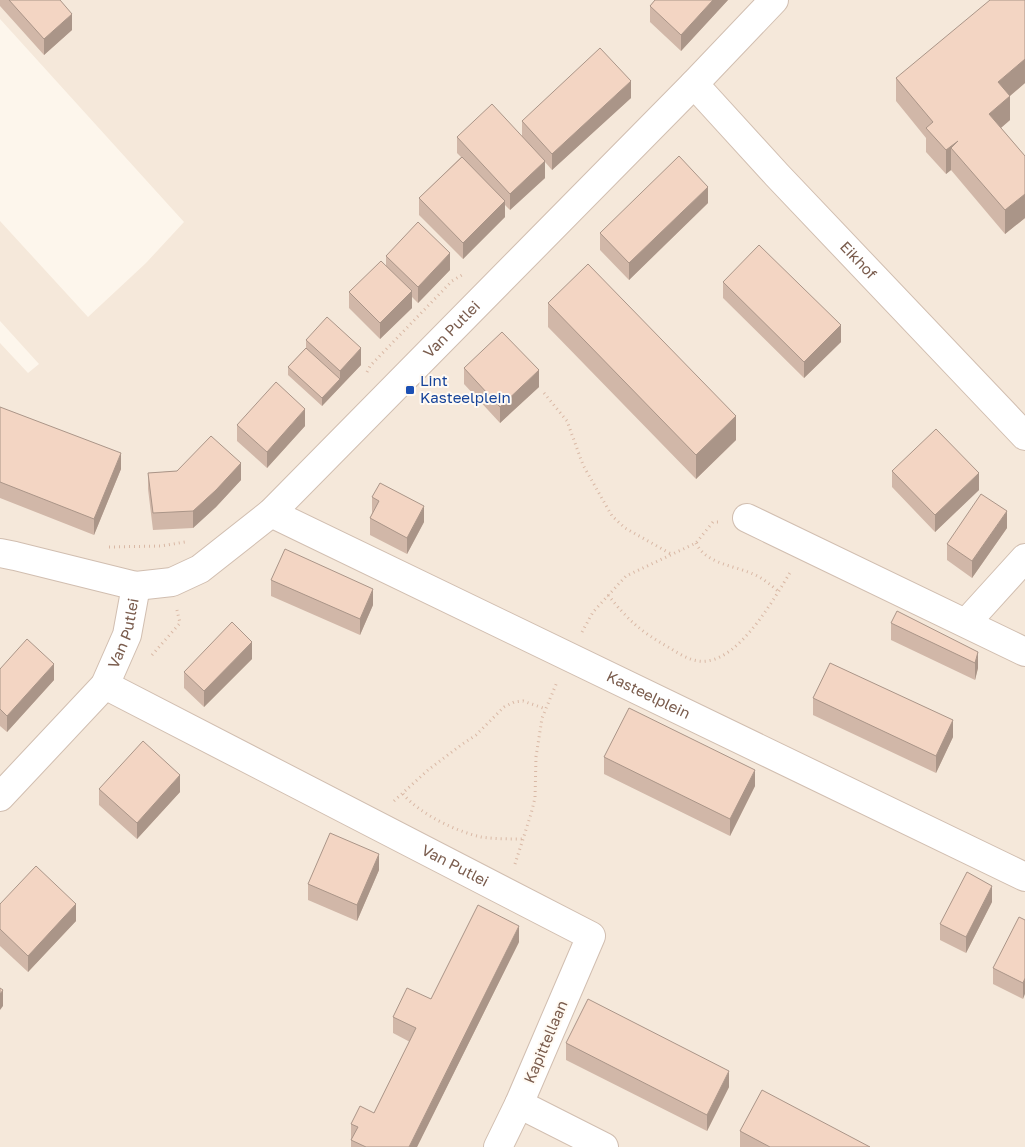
<svg xmlns="http://www.w3.org/2000/svg" width="1025" height="1147" font-family="'Golos Text',sans-serif">
<rect width="100%" height="100%" fill="#fdf6ec"/>
<path fill="#f5e8da" d="M0,0h1025v1147h-1025v-804l28,30 11,-9 -39,-43v-100l88,96 58,-54 38,-41 -184,-203z"/>
<g fill="none" stroke-linecap="round" stroke-linejoin="round">
<g stroke="#d1beb0" stroke-width="30">
<g id="minor">
<path id="s1" d="M694,84l83,91 248,261"/>
<path id="s2" d="M271,513l754,364"/>
<path d="M747,518l278,134"/>
<path id="s3" d="M0,553l15,3 121,30 36,-4 28,-13 71,-56 423,-429 80,-84"/>
<path d="M966,623l59,-65"/>
<path id="s4" d="M105,685l486,251 -72,168 -21,43"/>
<path id="s5" d="M0,797l105,-112 22,-50 9,-49"/>
<path d="M519,1104l85,43"/>
</g>
</g>
<path stroke="#d9b8a5" stroke-width="3" stroke-dasharray="1 4" stroke-linecap="butt" d="M367,372l3,-6 82,-85 10,-6
M544,393l23,28 16,44 29,51 13,12 46,26
M696,543c10,21 37,22 57,31 10,4 18,11 26,18
M109,547l52,-1 24,-4
M608,595c20,25 32,36 60,52 12,7 24,16 39,14 34,-4 67,-62 84,-90
M582,632l11,-20 33,-36 70,-33 17,-21h6
M152,655l28,-32 -3,-13
M403,794c17,20 52,37 78,43 14,2 29,2 43,2
M394,801l34,-31 33,-25 15,-10 28,-28 10,-5 9,-1 23,8
M515,864l16,-50 4,-16 1,-41 6,-39 15,-36"/>
<use href="#minor" stroke="#fff" stroke-width="28"/>
</g>
<path fill="#d1b7a8" d="M0,0h60l12,30 -28,25 -44,-49z
M655,0h73l-47,51 -31,-29v-16z
M1025,0v83l-15,13v24l-9,8 24,28v62l-20,16 -54,-64 -5,4 -20,-22v-14l-30,-37v-23z
M631,98l-79,72 -7,-8v16l-35,32 -5,-5v12l-42,42 -44,-44v-17l42,-41 -4,-4v-16h65v-16z
M708,203l-79,77 -29,-30v-17z
M386,256l64,14 -32,33 -6,-6v11l-32,31 -31,-31v-16l37,-27z
M723,282l118,60 -37,36 -81,-80z
M548,303l188,137 -40,39 -148,-152z
M306,340l55,25 -39,41 -34,-31v-8l18,-19z
M464,368l75,19 -39,36 -36,-39z
M0,407l121,62 -27,66 -94,-37z
M237,425l68,1 -38,42 -30,-27z
M177,471l64,9 -25,27 -23,21 -40,2 -5,-41v-16z
M892,471l87,19 -44,42 -43,-45z
M372,497l52,25 -17,32 -37,-19v-17l2,-5z
M1007,528l-35,50 -25,-18v-16z
M271,580l102,25 -13,30 -89,-39z
M891,623l87,29v16l-3,12 -84,-40z
M252,659l-48,48 -20,-19v-16z
M0,669l54,11 -47,52 -7,-6z
M813,698l140,39 -17,36 -123,-58z
M604,757l151,29 -25,50 -126,-62z
M99,789l81,3 -43,47 -38,-34z
M379,870l-22,51 -49,-21v-16z
M992,902l-26,51 -26,-13v-16z
M0,904l76,17 -48,51 -28,-26z
M1025,920l-2,79 -30,-15v-16z
M519,942l-102,205h-66v-23l23,-11 36,-71 -17,-9v-16l38,-18z
M566,1043l163,44 -22,44 -141,-71z
M740,1131l130,16h-130z"/>
<path fill="#aa9588" d="M713,0h15l-47,51v-16z
M72,14v16l-28,25v-16z
M1025,59v24l-27,23v-24z
M631,81v17l-79,72v-16z
M1010,96v24l-21,18v-24z
M958,141l-7,7v22l-5,4v-24z
M545,161v17l-35,32v-16z
M708,187v16l-79,77v-17z
M1025,194v24l-20,16v-24z
M505,201v16l-42,42v-16z
M450,253v17l-32,33v-16z
M412,291v17l-32,31v-16z
M841,325v17l-37,36v-16z
M361,348v17l-39,41v-8l18,-19v-8z
M539,370v17l-39,36v-16z
M305,409v17l-38,42v-16z
M736,416v24l-40,39v-24z
M121,453v16l-27,66v-16z
M241,463v17l-25,27 -23,21v-17z
M979,473v17l-44,42v-17z
M424,506v16l-17,32v-16z
M1007,511v17l-35,50v-17z
M373,589v16l-13,30v-16z
M252,642v17l-48,48v-16z
M978,652v16l-3,12v-17z
M54,664v16l-47,52v-16z
M953,720v17l-17,36v-17z
M755,770v16l-25,50v-17z
M180,775v17l-43,47v-16z
M379,854v16l-22,51v-16z
M992,886v16l-26,51v-16z
M76,904v17l-48,51v-16z
M519,926v16l-102,205h-8z
M1025,978v16l-2,5v-16z
M3,990v16l-3,4v-16z
M729,1071v16l-22,44v-16z"/>
<path fill="#f3d5c3" stroke="#aa9588" d="M9,0h51l12,14 -28,25z
M655,0h58l-32,35 -31,-29z
M990,0h35v59l-27,23 12,14 -21,18 36,42v38l-20,16 -54,-62 7,-7 -12,9 -20,-22 7,-6 -37,-44z
M600,48l31,33 -79,73 -30,-33z
M492,104l53,57 -35,33 -53,-57z
M679,156l29,31 -79,76 -29,-30z
M462,157l43,44 -42,42 -44,-45z
M418,222l32,31 -32,34 -32,-31z
M759,245l82,80 -37,37 -81,-80z
M381,261l31,30 -32,32 -31,-31z
M588,264l148,152 -40,39 -148,-152z
M327,317l34,31 -21,23 -34,-31z
M502,332l37,38 -39,37 -36,-39z
M306,348l34,31 -18,19 -34,-31z
M276,382l29,27 -38,43 -30,-27z
M0,407l121,46 -27,66 -94,-37z
M936,429l43,44 -44,42 -43,-44z
M211,436l30,27 -25,27 -23,21 -40,2 -5,-40 29,-2z
M380,483l44,23 -17,32 -37,-20 9,-17 -7,-4z
M981,494l26,17 -35,50 -25,-17z
M285,549l88,40 -13,30 -89,-39z
M897,611l81,41 -3,11 -84,-40z
M232,622l20,20 -48,49 -20,-19z
M27,639l27,25 -47,52 -7,-7v-40z
M830,663l123,57 -17,36 -123,-58z
M629,708l126,62 -25,49 -126,-62z
M143,741l37,34 -43,48 -38,-34z
M330,833l49,21 -22,51 -49,-21z
M36,866l40,38 -48,52 -28,-27v-25z
M967,872l25,14 -26,51 -26,-13z
M478,905l41,21 -110,221h-43l-15,-7 7,-13 -7,-3 9,-18 14,7 42,-85 -23,-11 14,-29 24,11z
M1019,917l6,3v58l-2,5 -30,-15z
M0,988l3,2 -3,4z
M588,999l141,72 -22,44 -141,-72z
M762,1090l108,57h-100l-30,-16z"/>
<rect fill="#1a4fb4" stroke="#fffaf3" stroke-width="2" x="405" y="385" width="10" height="10" rx="2.5"/>
<g text-anchor="middle" stroke-width="4" stroke-linejoin="round" paint-order="stroke">
<g font-size="15" fill="#7a5c4d" stroke="#fffaf3">
<text dy="5" stroke="none"><textPath href="#s1" startOffset="241">Eikhof</textPath></text>
<text dy="5" stroke="none"><textPath href="#s3" startOffset="555">Van Putlei</textPath></text>
<text dy="5" stroke="none"><textPath href="#s5" startOffset="209">Van Putlei</textPath></text>
<text dy="5" stroke="none"><textPath href="#s2" startOffset="419">Kasteelplein</textPath></text>
<text dy="5" stroke="none"><textPath href="#s4" startOffset="394">Van Putlei</textPath></text>
<text transform="translate(546 1042) rotate(-67)" y="5">Kapittellaan</text>
</g>
<g font-size="15" fill="#164399" stroke="#fffaf3" text-anchor="start">
<text x="420" y="386">Lint<tspan x="420" dy="17">Kasteelplein</tspan></text>
</g>
</g>
</svg>
